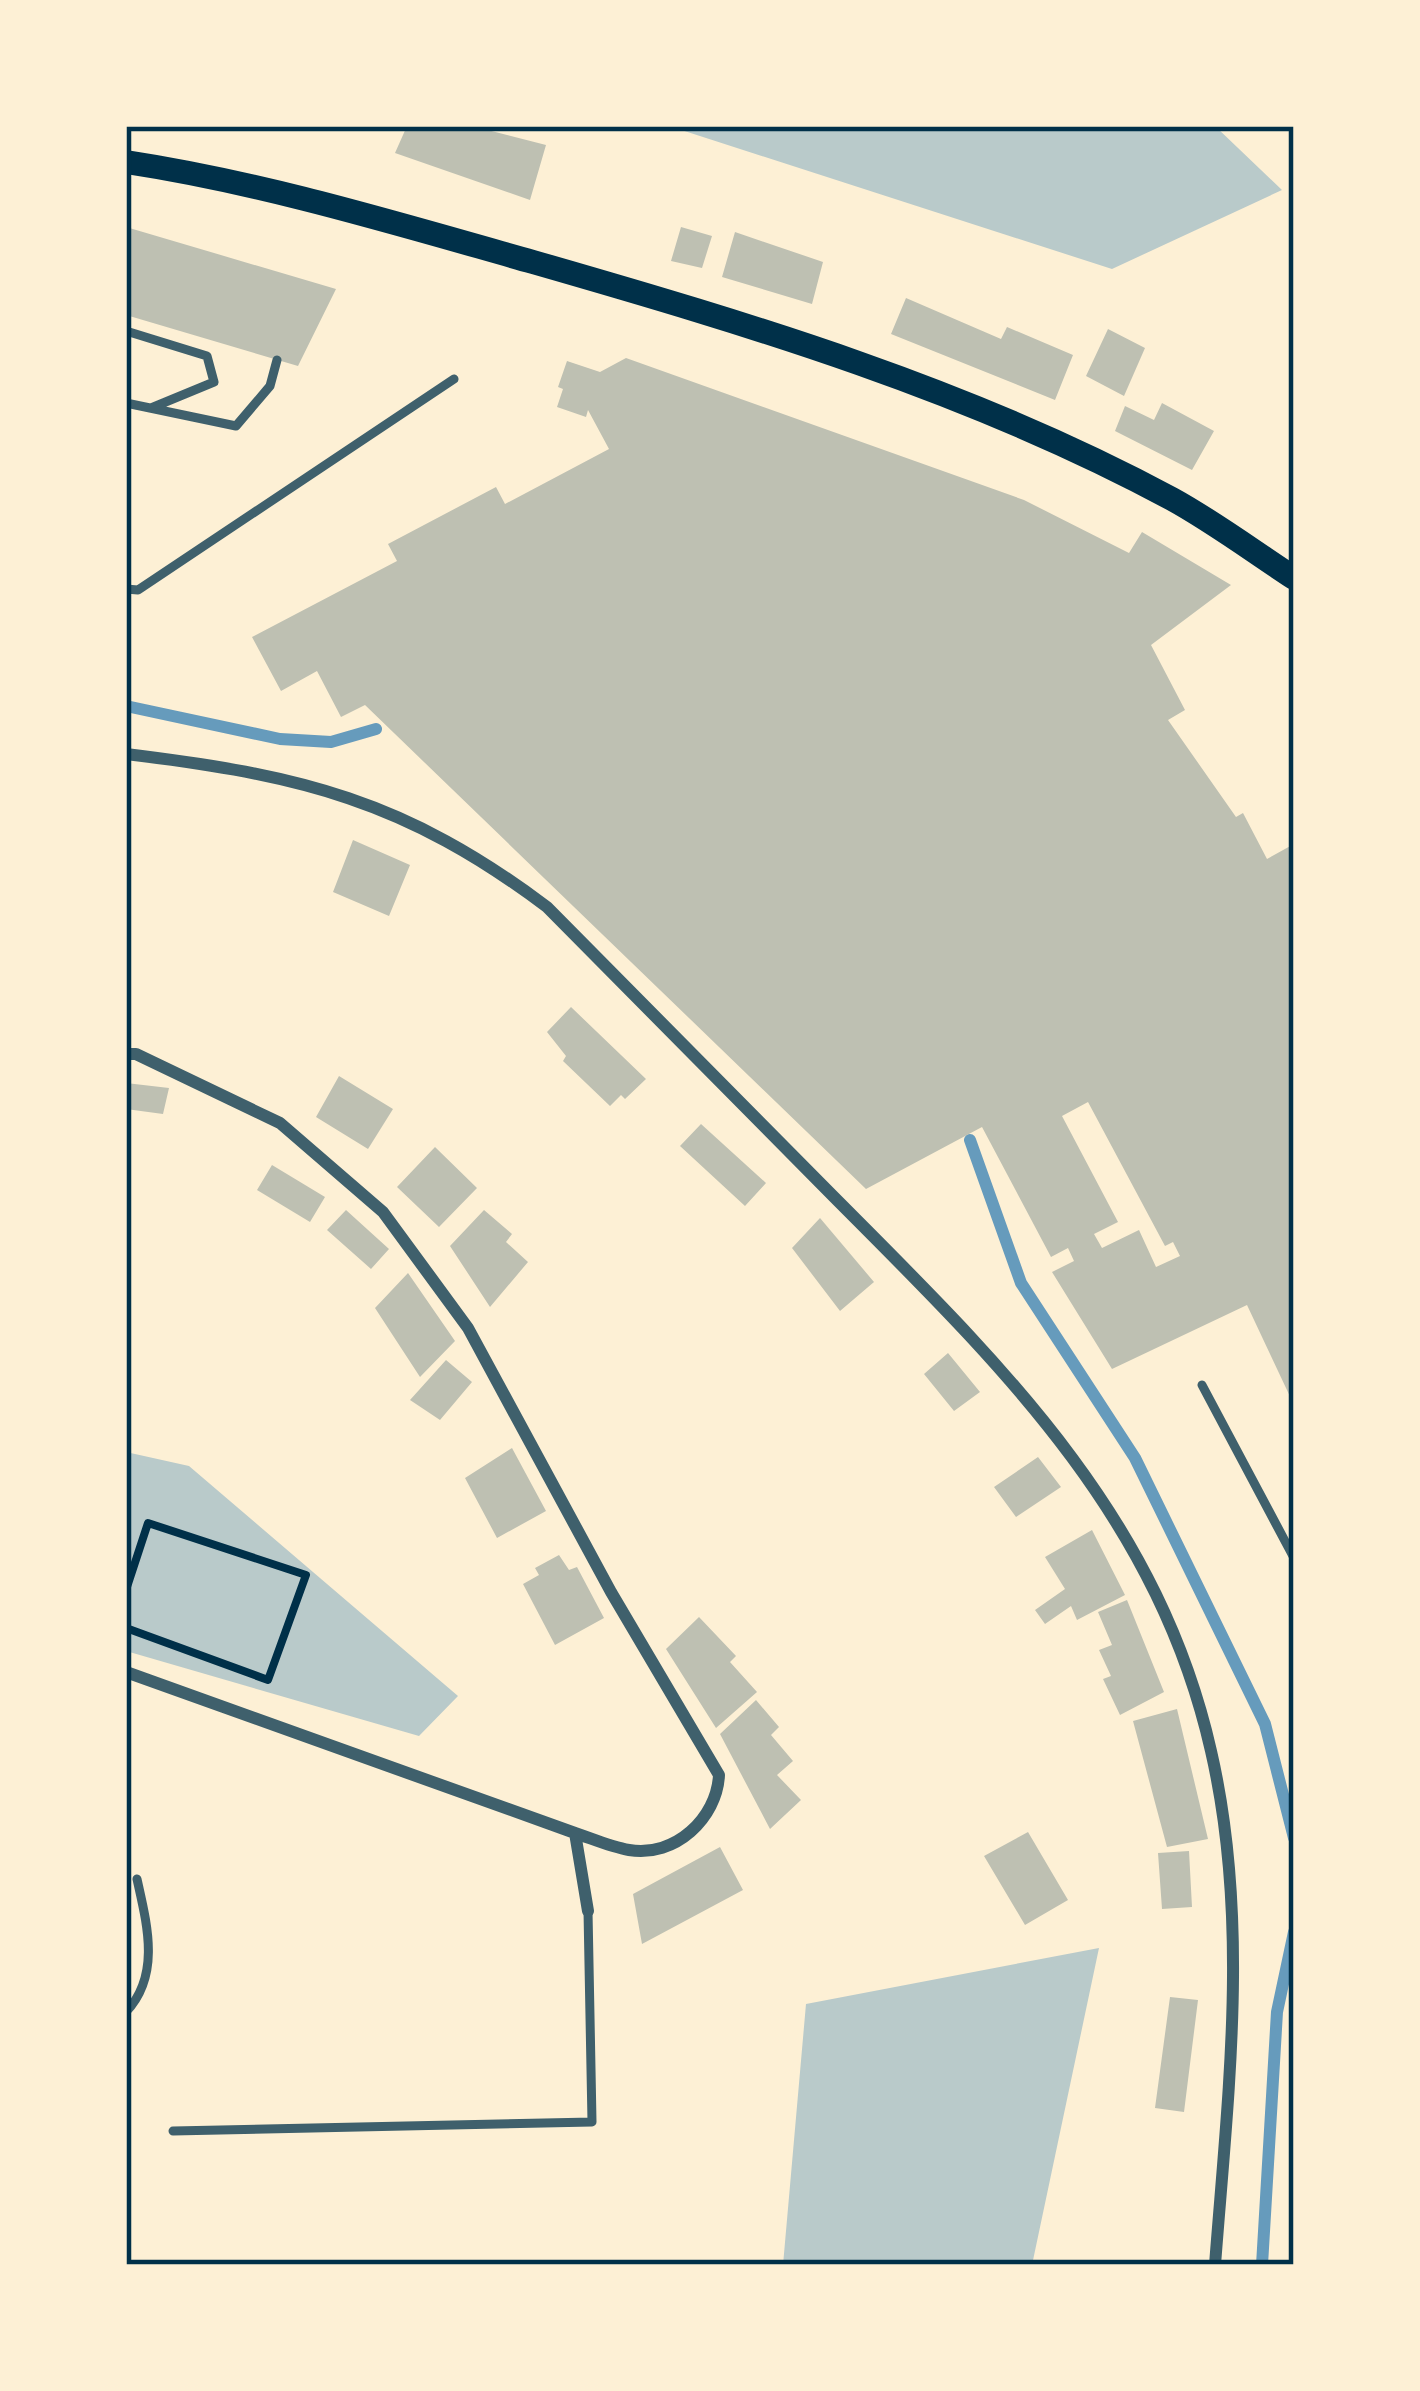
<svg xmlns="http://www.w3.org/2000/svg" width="1420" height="2391" font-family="'Alegreya Sans',sans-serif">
<rect width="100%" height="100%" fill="#fdf0d5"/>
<path fill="#b9caca" d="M669,126h546l67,64 -170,79z
M126,1452l63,14 269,230 -39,40 -293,-85z
M1099,1948l-67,317h-249l23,-261z"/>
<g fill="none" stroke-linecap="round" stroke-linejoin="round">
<path stroke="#669bbc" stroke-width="12" d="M126,706l154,33 51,3 45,-13
M970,1140l51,143 114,175 130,266 29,114
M1262,2265l15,-253 17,-80"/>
</g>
<path fill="#bec0b2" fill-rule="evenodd" d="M407,126h65l74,19 -16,55 -135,-47z
M126,227l210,62 -38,77 -172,-51z
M681,227l31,9 -10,32 -31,-7z
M735,232l88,30 -11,42 -90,-27z
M906,298l95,41 6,-12 66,28 -18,45 -164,-66z
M1108,329l37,19 -21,48 -38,-20z
M626,358l398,142 105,53 13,-21 89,53 -80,60 34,65 -17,10 68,97 7,-4 24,46 27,-15v561l-47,-100 -135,64 -60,-97 22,-11 -6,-13 -17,9 -69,-130 -116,62 -501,-484 -24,12 -24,-46 -36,20 -29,-54 145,-76 -9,-17 108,-57 9,17 104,-55 -21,-39 -2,7 -29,-10 6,-18 -5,-2 9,-26 33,11zM1088,1102l77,144 8,-4 7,14 -24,11 -17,-37 -37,18 -8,-14 24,-12 -56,-106z
M1162,403l52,28 -22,39 -77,-39 10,-25 29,14z
M353,840l57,25 -21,51 -56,-24z
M571,1007l75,72 -21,20 -4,-4 -11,11 -47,-45 3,-5 -19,-24z
M339,1076l54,33 -25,40 -52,-32z
M126,1083l43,5 -6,26 -37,-5z
M701,1124l65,59 -21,23 -65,-60z
M435,1147l42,41 -38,39 -42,-40z
M272,1165l53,32 -15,25 -53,-32z
M346,1210l43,39 -18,20 -44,-39z
M484,1210l28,24 -6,8 22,20 -38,45 -40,-61z
M820,1218l54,64 -34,29 -48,-63z
M408,1273l47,68 -35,36 -45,-69z
M948,1353l32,39 -26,19 -30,-37z
M446,1360l26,22 -32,38 -30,-20z
M512,1448l34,63 -49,27 -32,-60z
M1038,1457l23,30 -45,30 -22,-30z
M1092,1530l33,65 -48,25 -6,-14 -26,18 -10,-14 30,-21 -20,-32z
M559,1555l10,15 8,-3 27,51 -49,27 -32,-61 16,-9 -4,-7z
M1127,1600l37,92 -44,23 -17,-36 8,-3 -12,-26 13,-5 -14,-33z
M699,1617l37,39 -6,6 27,30 -41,36 -50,-79z
M756,1700l23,27 -8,8 22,26 -16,14 24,25 -31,29 -50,-95z
M1177,1709l31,130 -41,8 -34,-126z
M1028,1832l40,68 -43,25 -41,-69z
M720,1847l23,43 -101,54 -9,-50z
M1189,1851l3,56 -30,2 -4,-56z
M1170,1997l28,3 -14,112 -29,-4z"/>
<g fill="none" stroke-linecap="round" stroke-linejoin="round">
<path stroke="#003049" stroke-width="8" d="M126,1590l22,-67 158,52 -38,105 -142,-52"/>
<path stroke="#3f606c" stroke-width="9" d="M126,331l81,25 7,26 -63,26
M126,403l110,23 34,-40 7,-26
M126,589l12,1 316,-211
M1202,1385l92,173
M126,2012c35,-37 21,-88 11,-133
M173,2131l419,-9 -4,-211"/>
<path stroke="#3f606c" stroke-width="12" d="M126,754c174,21 279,46 421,153 96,97 192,194 287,290 164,165 323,316 377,554 39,169 17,343 4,514
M126,1054h10l144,69 103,89 85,116 143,264 108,183c-2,43 -44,83 -90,75 -18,-3 -36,-11 -54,-17
M126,1672l449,161 13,78"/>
<path stroke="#003049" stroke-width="24" d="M126,162c138,21 272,62 407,100 219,63 437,128 639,237 42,23 82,53 122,79"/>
</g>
<rect width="1420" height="2391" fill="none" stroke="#fdf0d5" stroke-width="258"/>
<rect x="129" y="129" width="1162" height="2133" fill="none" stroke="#003049" stroke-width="4.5"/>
</svg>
